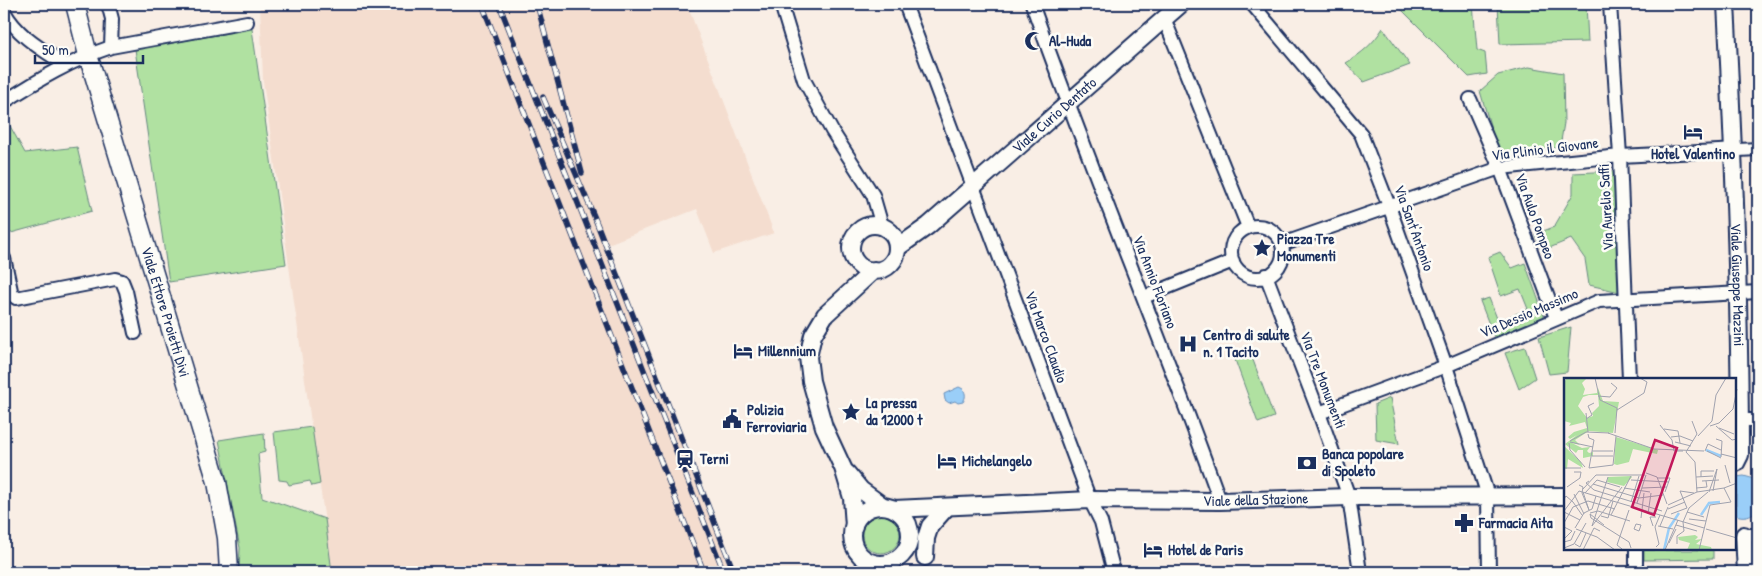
<svg xmlns="http://www.w3.org/2000/svg" width="1762" height="576" font-family="'Patrick Hand',sans-serif">
<rect width="100%" height="100%" fill="#f9eee5"/>
<filter id="ink" filterUnits="userSpaceOnUse"><feTurbulence type="fractalNoise" baseFrequency=".02" numOctaves="2"/><feDisplacementMap in="SourceGraphic" scale="10" xChannelSelector="R" yChannelSelector="G"/><feConvolveMatrix kernelMatrix="1 2 1 2 8 2 1 2 1" color-interpolation-filters="sRGB"/></filter>
<g filter="url(#ink)">
<path fill="#f4ddcf" d="M260,4h427l87,229 -60,20 -17,-44 -89,35 127,328h-403l-69,-491z"/>
<path fill="#b0e1a1" stroke="#668880" d="M1396,4h77l4,46 8,3 2,21 -18,3z
M1498,4h88l2,38 -88,2z
M1383,28l27,37 -46,17 -18,-19c16,-10 27,-19 37,-35z
M252,29l34,235 -117,18 -34,-233z
M1529,67l34,6 1,50 -4,24 -60,12 -20,-68 18,-16z
M4,117h1l20,36 52,-6 15,64 -81,22 -7,4z
M1616,171l4,121 -31,-7 -4,-26 -14,-20 -29,12 -7,-17 19,-7 19,-33v-21z
M1500,252l12,16 13,-5 20,55 -51,19 -14,-36 9,-3 9,23 30,-12 -8,-20 -19,7 -13,-39z
M1571,327l-4,45 -18,2 -10,-37z
M1525,347l10,31 -16,11 -14,-36z
M1250,352l24,65 -16,6 -24,-66z
M1390,398l9,46 -23,-4 -1,-36z
M312,427l8,57 -8,2 -2,-5 -21,4 -2,-4 -8,-1 -5,-48z
M264,433l1,19 -7,2 4,43 63,22 7,53h-93l1,-24 -21,-108z
M862 534a19 19 0 1 1 38 0a19 19 0 1 1-38 0Z
M1644,550h69v9l-69,1z"/>
<path fill="#9acef8" stroke="#678eba" d="M959,387l4,2c3,5 3,8 0,13l-5,1 -3,-2 -6,2 -4,-3 -1,-6z
M1744,476l7,2 7,5v26c-6,7 -14,9 -22,6v-38z"/>
<g fill="none" stroke-linecap="round" stroke-linejoin="round">
<g stroke="#1b2f5e" stroke-width="16">
<path id="minor" d="M781,4l23,76 28,51 41,64 9,31
M905,4l185,496 11,22 13,50
M1032,4c59,167 128,330 188,497
M1252,4l109,130 28,72 57,160 42,130 1,76
M1610,4l10,152 9,224
M4,11c13,25 39,39 62,54
M1164,18l84,209
M111,47l136,-25
M1470,99l30,69 56,150
M4,102c34,-22 68,-42 107,-55l1,-28 -4,-15
M1231 252a26 26 0 1 1 52 0a26 26 0 1 1-52 0Z
M1282,244l218,-76 120,-12 138,-7
M4,258l8,37 4,3 99,-19 7,2 4,10 9,42
M1266,275l53,138 30,84 11,75
M1144,297l89,-36
M1319,413l127,-47 153,-65 159,-9
M1736,420h22
M1744,535h14
M1636,550v22"/>
</g>
<g stroke="#1b2f5e" stroke-width="20">
<g id="tertiary">
<path id="s1" d="M1726,4c8,150 14,301 14,451l-4,8"/>
<circle cx="874" cy="248" r="23"/>
<path id="s2" d="M897,248l31,-22 253,-222"/>
<path d="M847,473l14,17 22,16"/>
<circle cx="881" cy="535" r="29"/>
<path id="s3" d="M894,509l196,-9 130,1 129,-4 217,-1"/>
<path d="M854,526l-2,-28 -9,-30 -19,-41 -13,-46 -3,-24 5,-22 12,-20 49,-45"/>
<path d="M1744,535l2,37"/>
<path d="M925,557l1,-19 4,-12 16,-18"/>
</g>
</g>
<g stroke="#1b2f5e" stroke-width="21">
<g id="secondary">
<path id="s4" d="M75,4l13,51 129,427 10,56 2,34"/>
</g>
</g>
<use href="#minor" stroke="#fdfcf7" stroke-width="12"/>
<use href="#tertiary" stroke="#fdfcf7" stroke-width="16"/>
<use href="#secondary" stroke="#fdfcf7" stroke-width="18"/>
<g stroke="#1b2f5e" stroke-width="5.5">
<path id="rail" d="M482,4l222,568
M499,4l225,568
M537,4l45,169
M543,97l51,119 140,356"/>
</g>
<use href="#rail" stroke="#fdfcf7" stroke-width="4" stroke-dasharray="11" stroke-linecap="butt"/>
</g>
</g>
<defs>
<g id="mosque-bare" transform="scale(1.5)"><path d="M3.5-4.9A6 6 0 1 0 3.5 4.9A5 5 0 1 1 3.5-4.9Z" fill="#1b2f5e" stroke="#fdfcf7" stroke-width="2.5" paint-order="stroke"/></g>
<g id="hotel-bare" transform="scale(1.5)"><path d="M-6-4.5h1.5V1H6V5H4.5V3h-9V5H-6ZM-4 0a1.8 1.8 0 1 1 3.6 0ZM.5 0V-2.5h3Q6-2.5 6 0Z" fill="#1b2f5e" stroke="#fdfcf7" stroke-width="2.5" paint-order="stroke"/></g>
<g id="sight-bare" transform="scale(1.5)"><path d="M0-6L1.8-2.2L6-1.7L2.9 1.2L3.7 5.4L0 3.3L-3.7 5.4L-2.9 1.2L-6-1.7L-1.8-2.2Z" fill="#1b2f5e" stroke="#fdfcf7" stroke-width="2.5" paint-order="stroke"/></g>
<g id="hospital-bare" transform="scale(1.5)"><path d="M-5-5h3v3.5h4V-5h3V5h-3V1.5h-4V5h-3Z" fill="#1b2f5e" stroke="#fdfcf7" stroke-width="2.5" paint-order="stroke"/></g>
<g id="civic-bare" transform="scale(1.5)"><path d="M-.6-6.5H3V-4.5H.6V-3L4-1V1h2V6H-6V1h2V-1L-.6-3ZM-1.2 2.5V6h2.4V2.5Z" fill="#1b2f5e" stroke="#fdfcf7" stroke-width="2.5" paint-order="stroke"/></g>
<g id="station-bare" transform="scale(1.5)"><path d="M-3-6H3Q5-6 5-4V2Q5 4 3 4L4.5 6H3L1.5 4h-3L-3 6H-4.5L-3 4Q-5 4-5 2V-4Q-5-6-3-6ZM-3.5-4v3h7v-3ZM-3.5 1v1.5H-2V1ZM2 1v1.5H3.5V1Z" fill="#1b2f5e" stroke="#fdfcf7" stroke-width="2.5" paint-order="stroke"/></g>
<g id="bank-bare" transform="scale(1.5)"><path d="M-6-4H6V4H-6ZM0-2.3a2.3 2.3 0 1 0 0 4.6a2.3 2.3 0 1 0 0-4.6Z" fill="#1b2f5e" stroke="#fdfcf7" stroke-width="2.5" paint-order="stroke"/></g>
<g id="pharmacy-bare" transform="scale(1.5)"><path d="M-2-6h4v4h4v4h-4v4h-4v-4h-4v-4h4Z" fill="#1b2f5e" stroke="#fdfcf7" stroke-width="2.5" paint-order="stroke"/></g>
</defs>
<g fill-rule="evenodd">
<use href="#mosque-bare" x="1034" y="41"/>
<use href="#hotel-bare" x="1693" y="132"/>
<use href="#sight-bare" x="1262" y="248"/>
<use href="#hospital-bare" x="1188" y="344"/>
<use href="#hotel-bare" x="743" y="351"/>
<use href="#sight-bare" x="851" y="412"/>
<use href="#civic-bare" x="732" y="419"/>
<use href="#station-bare" x="685" y="459"/>
<use href="#hotel-bare" x="947" y="461"/>
<use href="#bank-bare" x="1307" y="463"/>
<use href="#pharmacy-bare" x="1464" y="523"/>
<use href="#hotel-bare" x="1153" y="550"/>
</g>
<g text-anchor="middle" stroke-width="5" stroke-linejoin="round" paint-order="stroke">
<g font-size="15" font-weight="bold" fill="#1b2f5e" stroke="#fdfcf7" text-anchor="start">
<text x="1049" y="46">Al-Huda</text>
<text x="1693" y="159" text-anchor="middle">Hotel Valentino</text>
<text x="1277" y="244">Piazza Tre<tspan x="1277" dy="17">Monumenti</tspan></text>
<text x="1203" y="340">Centro di salute<tspan x="1203" dy="17">n. 1 Tacito</tspan></text>
<text x="758" y="356">Millennium</text>
<text x="866" y="408">La pressa<tspan x="866" dy="17">da 12000 t</tspan></text>
<text x="747" y="415">Polizia<tspan x="747" dy="17">Ferroviaria</tspan></text>
<text x="1322" y="459">Banca popolare<tspan x="1322" dy="17">di Spoleto</tspan></text>
<text x="700" y="464">Terni</text>
<text x="962" y="466">Michelangelo</text>
<text x="1479" y="528">Farmacia Aita</text>
<text x="1168" y="555">Hotel de Paris</text>
</g>
<g font-size="15" fill="#1b2f5e" stroke="#fdfcf7">
<text dy="5" stroke="none"><textPath href="#s2" startOffset="206">Viale Curio Dentato</textPath></text>
<text transform="translate(1545 149) rotate(-7)" y="5">Via Plinio il Giovane</text>
<text transform="translate(1606 207) rotate(-93)" y="5">Via Aurelio Saffi</text>
<text transform="translate(1535 216) rotate(70)" y="5">Via Aulo Pompeo</text>
<text transform="translate(1414 228) rotate(70)" y="5">Via Sant'Antonio</text>
<text transform="translate(1155 282) rotate(69)" y="5">Via Annio Floriano</text>
<text dy="5" stroke="none"><textPath href="#s1" startOffset="281">Viale Giuseppe Mazzini</textPath></text>
<text dy="5" stroke="none"><textPath href="#s4" startOffset="321">Viale Ettore Proietti Divi</textPath></text>
<text transform="translate(1529 313) rotate(-23)" y="5">Via Dessio Massimo</text>
<text transform="translate(1046 337) rotate(70)" y="5">Via Marco Claudio</text>
<text transform="translate(1323 380) rotate(69)" y="5">Via Tre Monumenti</text>
<text dy="5" stroke="none"><textPath href="#s3" startOffset="362">Viale della Stazione</textPath></text>
</g>
</g>
<g transform="translate(1564 378)">
<rect width="172" height="172" fill="#f9eee5"/>
<path d="M3,0h20l-5,5 3,6 -2,6 14,-2 1,-5 5,13 16,1 -6,31 -24,-2 -14,9 5,5 -8,-2 10,5 8,-1 -3,4 2,2 4,-1v4l-10,2v-8h-5l-2,3 -11,-9 12,-9 -7,4 -2,-2 6,-5 -10,3 23,-7 -2,-6 -16,4 2,-3 -7,-2v-39zM25,17h9l1,11 -7,7 1,3 -6,2 -9,-12 5,-9zM52,59l42,13 -1,4 -24,-5 -4,13 -12,3 -3,-1zM0,68l17,16 2,6 -15,-9 -1,10 -3,-1zM44,99l23,-1 1,1 -8,9 -17,-4zM131,157l3,2 -3,3 7,-1 -6,5 15,3 1,3h-29h4l3,-7 -11,-3 -1,-3z" fill="#b0e1a1" fill-rule="evenodd"/>
<path fill="none" stroke="#9acef8" stroke-width="2.5" d="M142,72l15,6M137,137l8,-12 11,-1M100,172l5,-22 10,-15"/>
<path fill="none" stroke="#a0a2af" stroke-width="1" d="M31,0l5,22 17,8 -2,25M34,18l12,1 7,-9 -6,-5M53,32l27,-17 3,-11 -7,-4M22,35l2,19M22,41l6,-4 -4,-9 6,-3M128,43l5,13 -11,18 9,10 2,30M96,47l12,15 2,11h9M146,48l9,-3 14,-14 4,-20M152,48l16,14 5,-1M155,50l15,6M100,51l14,2 2,12M44,55l46,16 50,2M24,56l1,4 5,2 -5,28 24,-3 3,-29M134,58l14,-15 4,-26 10,-17M107,59l9,-1 13,5M152,61l6,2 -1,16M6,63l16,-9 23,1M6,64l23,5M111,64l16,4M5,65l1,7 15,17M28,73h21M141,73l3,-7 13,6M143,73l14,7M157,76l16,4M28,78h21M161,87l5,18M0,90h17M82,95l11,4 10,27M132,99l17,-1M137,99v-6h13M93,100h13l-5,14M67,102l38,2M25,103l-3,2 8,7 68,21M138,103l17,-1M29,106l46,14 24,-3M15,107l4,2 -1,6 7,17 -6,-18M3,109l13,-9 1,-6h-7M60,110l26,4M78,110l25,-1M132,110l11,-1 -1,-6M19,111l13,-14h49M149,113l4,-22M145,114l8,-23M21,115l12,-13 23,7M10,116l10,20M0,121l2,-3 7,6 9,13M67,124l8,-26M73,125l9,-28M104,127l29,-13 27,-4M104,131l17,-7M0,133l15,-20 125,37M0,134l16,8M123,134l17,5M26,135l8,-2 32,10M84,136l3,-21M107,136l16,-6 -7,-17 14,2M47,137l20,-39M37,138l7,2 5,-17M77,140l3,-25M125,141l17,2M0,145l9,-16 15,-6 27,8M72,146l5,1 -2,6 -5,-2zM40,147l-14,-11 1,4 38,24 2,6M112,147l21,6M28,148l16,-49M28,148l30,-39M89,148l-3,-9h6M94,148l15,3M96,148l8,-19M0,149l8,4 -8,8M11,150l9,-15 8,-4 4,-13M12,151l21,8M142,151l31,9M33,159l18,13M0,164l7,-2 4,-9M105,165l7,-14M11,166l5,3 6,-14M113,166v-8l7,-5 -1,-9 6,-14 19,-16M92,169l3,-3 -4,-17 5,-12M0,170l10,-4 12,-21M58,171l-5,-4 12,-35M19,172l11,-22 6,3M101,172l13,-30M135,172l11,-45 21,-3 -7,-14 13,-5"/>
<path fill="#c2185b" fill-opacity="0.15" stroke="#c2185b" stroke-width="2.5" d="M91,62l22,8 -23,67 -22,-8z"/>
<rect width="172" height="172" fill="none" stroke="#1b2f5e" stroke-width="2.5"/>
</g>
<rect width="1762" height="576" fill="none" stroke="#fdfcf7" stroke-width="20"/>
<rect x="10" y="10" width="1742" height="556" fill="none" stroke="#1b2f5e" stroke-width="2" filter="url(#ink)"/>
<path d="M35 55v8h108v-8" fill="none" stroke="#1b2f5e" stroke-width="2.5"/>
<text x="42" y="55" font-size="15" fill="#1b2f5e" stroke="#fdfcf7" stroke-width="4" paint-order="stroke">50 m</text>
</svg>
